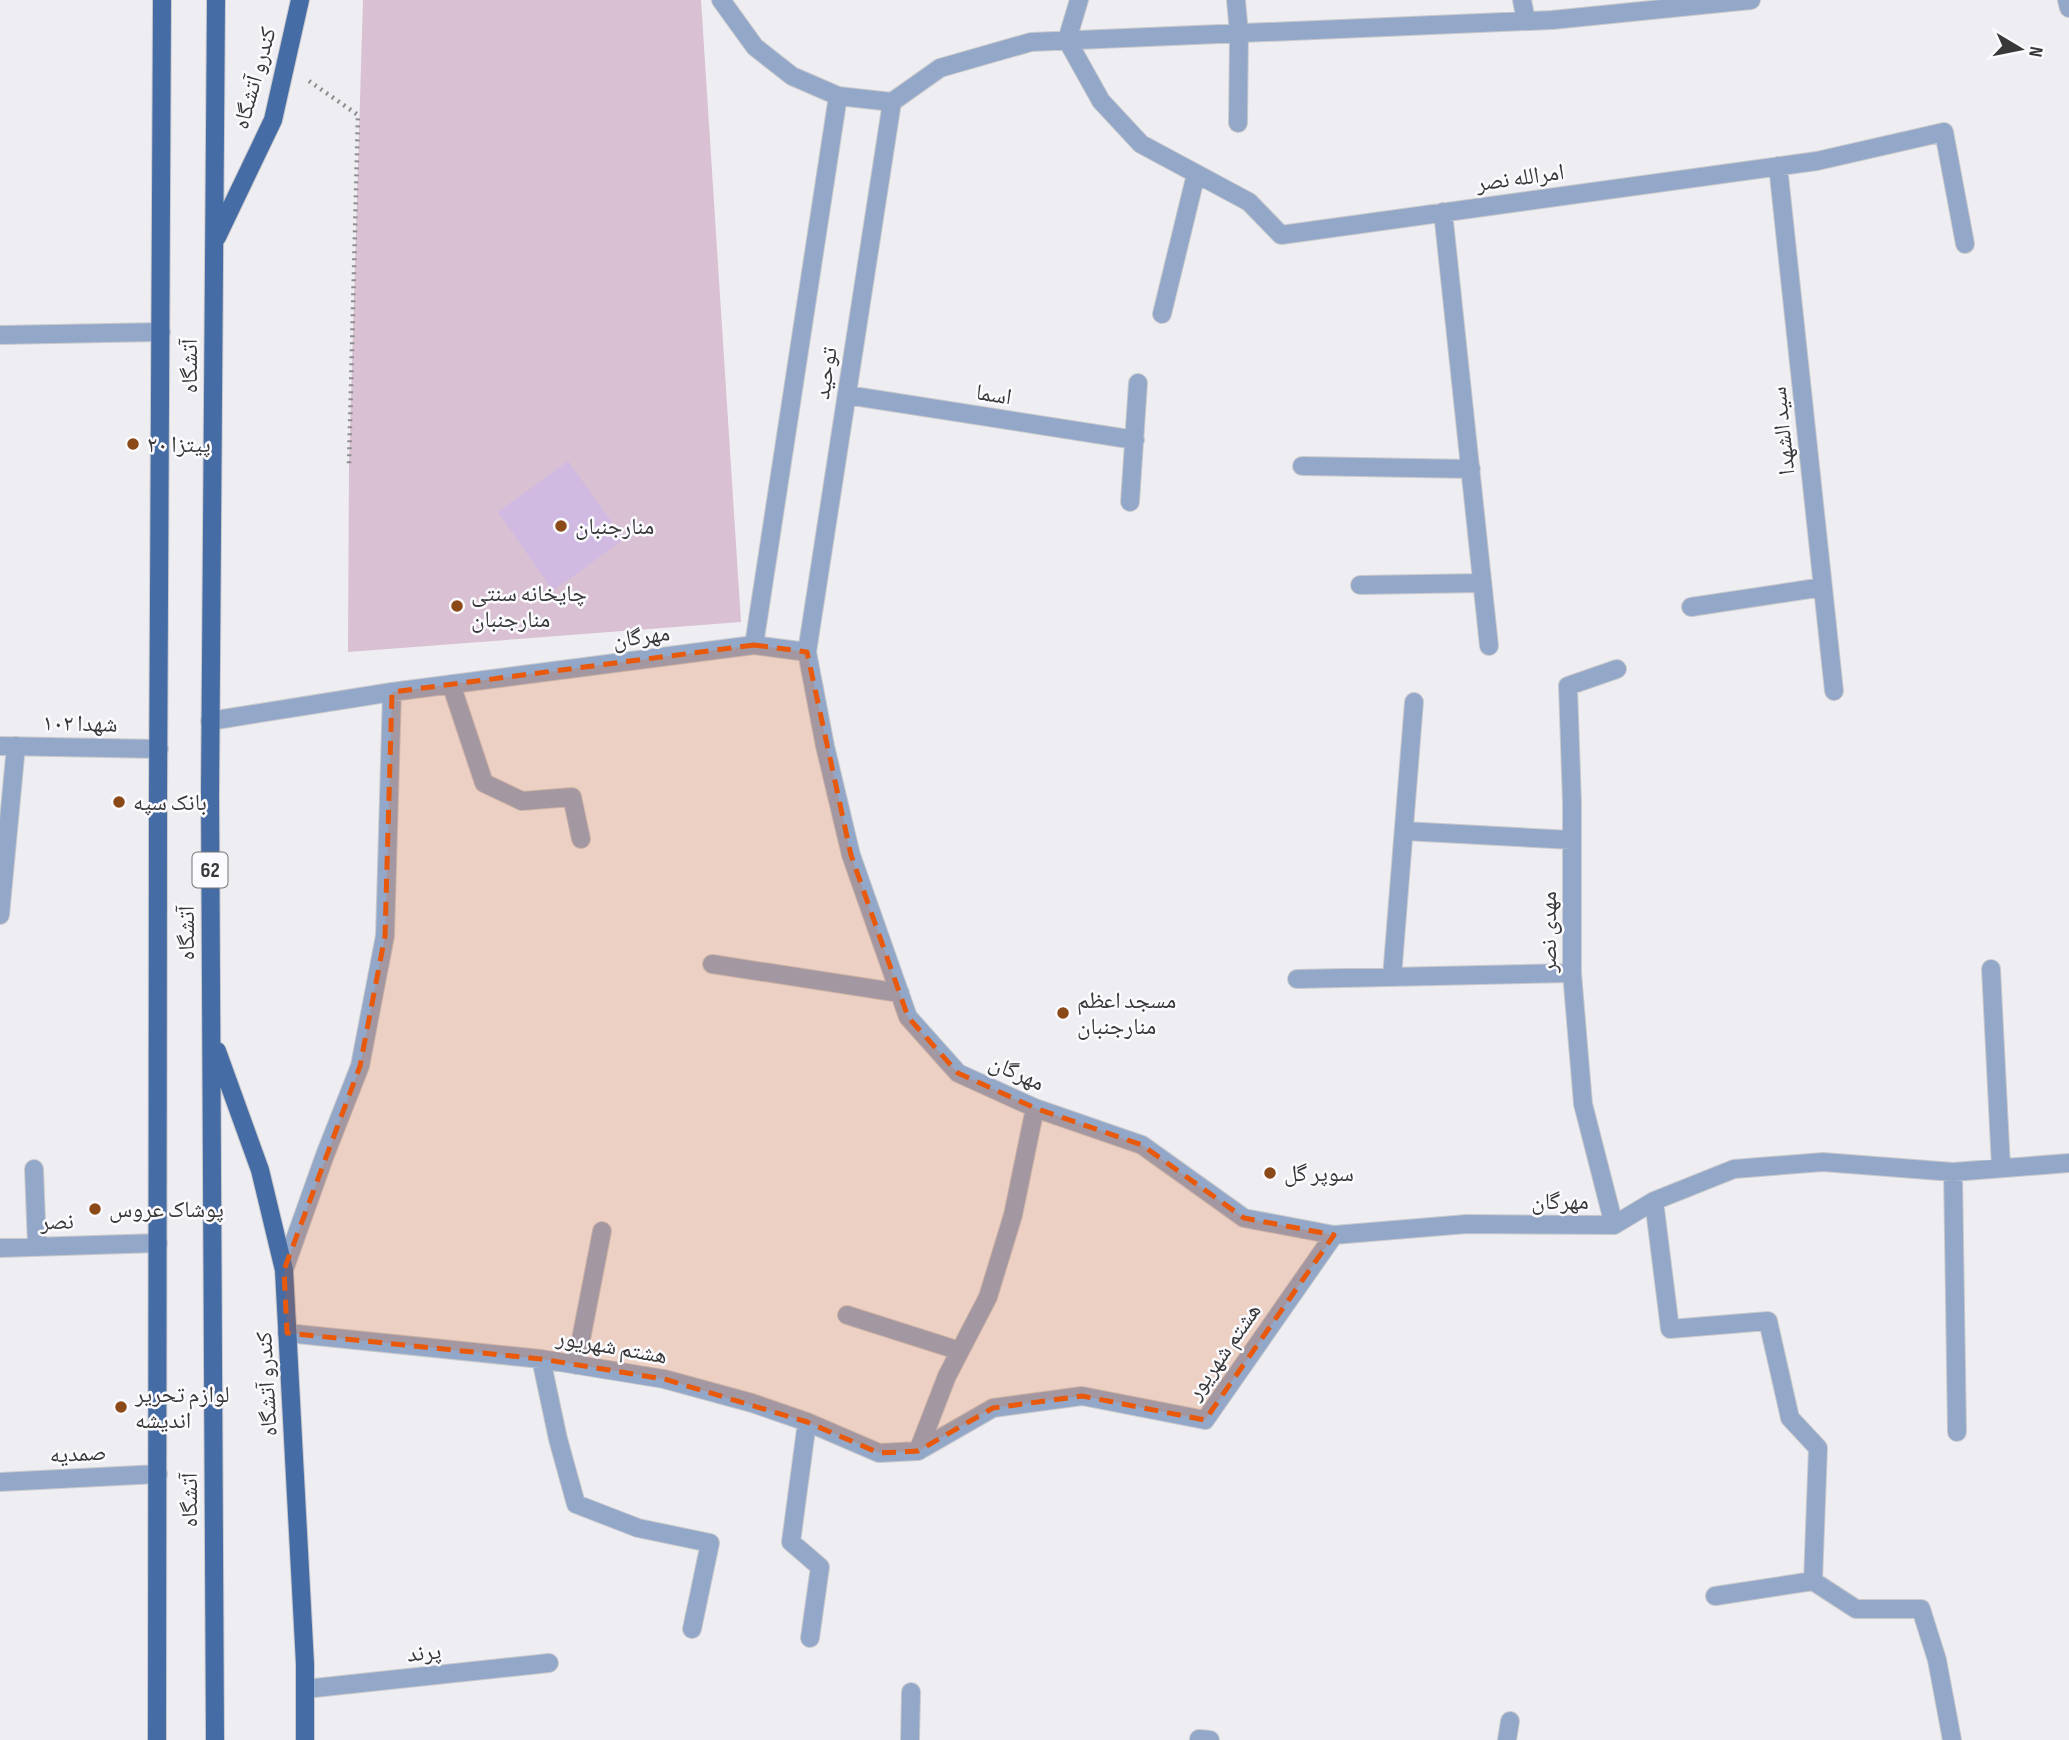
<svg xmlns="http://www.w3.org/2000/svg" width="2069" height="1740" font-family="'Sofia Sans Condensed','Noto Naskh Arabic',sans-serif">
<rect width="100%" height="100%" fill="#eeeef2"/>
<path fill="#d9c0d2" d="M363,0h338l40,622 -393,30 1,-187z"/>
<path fill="#d0bae2" d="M568,461l56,78 -71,52 -55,-79z"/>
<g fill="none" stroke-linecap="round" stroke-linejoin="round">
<g stroke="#cacacd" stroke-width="20">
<path id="minor" d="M721,0l34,47 37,29 46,20 54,6
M1079,0l-12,40 34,61 40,43 108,58 32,33 536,-74 127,-29 21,112
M1236,0l3,33 -1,90
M1522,0l4,21
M2067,0l2,8
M892,102l-85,550 18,94 26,109 57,162 50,56 77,35 107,37 102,73 90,17 133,-11 147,1 40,-24 80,-32 89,-7 130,10 116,-9
M892,102l48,-34 91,-26 521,-22 199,-20
M1778,166l56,525
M1443,212l46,434
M1162,314l34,-140
M0,335l161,-3
M847,395l288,45
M1302,466l169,3
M1130,502l8,-119
M1360,585l122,-2
M1691,607l132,-20
M754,645l84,-549
M451,684l33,99 38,18 50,-4 9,42
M210,721l182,-29 362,-47 53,7
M0,746l159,3
M1404,831l168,9
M0,915l16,-169
M712,964l188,29
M1991,969l10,198
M1392,977l22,-275
M1297,979l275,-6
M34,1169l3,77
M1953,1172l4,260
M1654,1201l16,128 98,-8 22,97 28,30 -5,133 43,28h65l16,51 15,80
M1614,1225l-31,-121 -11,-131v-170l-4,-117 49,-17
M0,1248l158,-5
M284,1270l41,-115 35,-89 25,-130 7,-244
M847,1315l113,36
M287,1333l254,26 123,20 88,24 55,19 72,31 39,-2 29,-75 41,-79 25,-82 22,-107
M541,1359l17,80 18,65 62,24 72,15 -18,86
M576,1365l26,-134
M807,1422l-16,120 29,25 -10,71
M918,1451l75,-43 89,-12 123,24 129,-185
M0,1482l158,-8
M1715,1596l98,-15
M305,1689l244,-26
M1199,1739l11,1
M910,1740l1,-48
M1507,1740l3,-19"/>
</g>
<g stroke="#cacacd" stroke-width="20">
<path id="major" d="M217,237l56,-117 27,-120
M217,1051l43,119 24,100 21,394v76
M157,1740l1,-943 4,-797
M215,1740l-5,-945 6,-795"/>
</g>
<path stroke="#8e8e90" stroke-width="4.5" stroke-dasharray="2 5" stroke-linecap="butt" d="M309,81l49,34 -9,350"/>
<use href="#minor" stroke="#93a8c9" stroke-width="18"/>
<use href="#major" stroke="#466ca6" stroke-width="18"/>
</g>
<path fill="#e8590c" fill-opacity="0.2" stroke="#e8590c" stroke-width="5" stroke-dasharray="14 9" stroke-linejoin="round" d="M754,645l53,7 44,203 57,162 50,56 77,35 107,37 102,73 90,17 -129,185 -123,-24 -89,12 -75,43 -39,2 -72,-31 -143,-43 -123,-20 -254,-26 -3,-63 76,-204 25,-130 7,-244z"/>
<g fill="#8b4917" stroke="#fbfbff" stroke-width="2.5">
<circle cx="133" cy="444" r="7"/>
<circle cx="561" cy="526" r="7"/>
<circle cx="457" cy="606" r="7"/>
<circle cx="119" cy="802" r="7"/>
<circle cx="1063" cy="1013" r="7"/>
<circle cx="1270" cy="1173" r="7"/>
<circle cx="95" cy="1209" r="7"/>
<circle cx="121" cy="1407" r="7"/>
</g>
<g text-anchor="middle" stroke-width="5" stroke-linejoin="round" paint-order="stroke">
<rect fill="#fbfbff" stroke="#727274" stroke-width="2" x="192.5" y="852.5" width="35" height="35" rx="5"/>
<g font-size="21" font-weight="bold" fill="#383839">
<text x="210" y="877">62</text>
</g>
<g font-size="23" fill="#383839" stroke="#fbfbff">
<text transform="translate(254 78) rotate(-74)" y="8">کندرو آتشگاه</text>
<text transform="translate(1520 177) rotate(-8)" y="8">امرالله نصر</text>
<text transform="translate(189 366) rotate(-90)" y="8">آتشگاه</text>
<text transform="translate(825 373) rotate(-81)" y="8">توحید</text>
<text transform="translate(994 394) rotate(9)" y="8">اسما</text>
<text transform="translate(1782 431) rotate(-96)" y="8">سید الشهدا</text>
<text transform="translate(641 636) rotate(-8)" y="8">مهرگان</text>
<text transform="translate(80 723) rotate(1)" y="8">شهدا ۱۰۲</text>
<text transform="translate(1548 932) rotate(-90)" y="8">مهدی نصر</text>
<text transform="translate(186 933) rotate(-90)" y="8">آتشگاه</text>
<text transform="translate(1017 1072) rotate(24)" y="8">مهرگان</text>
<text x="1560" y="1209">مهرگان</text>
<text transform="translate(57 1221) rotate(-2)" y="8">نصر</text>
<text transform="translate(612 1346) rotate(10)" y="8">هشتم شهریور</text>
<text transform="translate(1223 1351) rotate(-55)" y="8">هشتم شهریور</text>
<text transform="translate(266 1384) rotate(-93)" y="8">کندرو آتشگاه</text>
<text transform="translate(78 1453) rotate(-3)" y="8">صمدیه</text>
<text transform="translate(189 1500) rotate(-90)" y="8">آتشگاه</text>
<text transform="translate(424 1652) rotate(-6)" y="8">پرند</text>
</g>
<g font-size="23" fill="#383839" stroke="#fbfbff" text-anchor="start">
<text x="147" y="452">پیتزا ۲۰</text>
<text x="575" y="534">منارجنبان</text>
<text x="471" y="601">چایخانه سنتی<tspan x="471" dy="26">منارجنبان</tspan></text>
<text x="133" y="810">بانک سپه</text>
<text x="1077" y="1008">مسجد اعظم<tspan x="1077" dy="26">منارجنبان</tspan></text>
<text x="1284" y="1181">سوپر گل</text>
<text x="109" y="1217">پوشاک عروس</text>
<text x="135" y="1402">لوازم تحریر<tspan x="135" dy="26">اندیشه</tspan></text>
</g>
</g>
<g transform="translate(2020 49) rotate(100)" stroke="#fbfbff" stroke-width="5" paint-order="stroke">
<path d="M0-5L12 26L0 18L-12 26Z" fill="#383839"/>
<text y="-10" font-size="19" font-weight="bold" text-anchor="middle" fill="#383839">N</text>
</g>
</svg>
